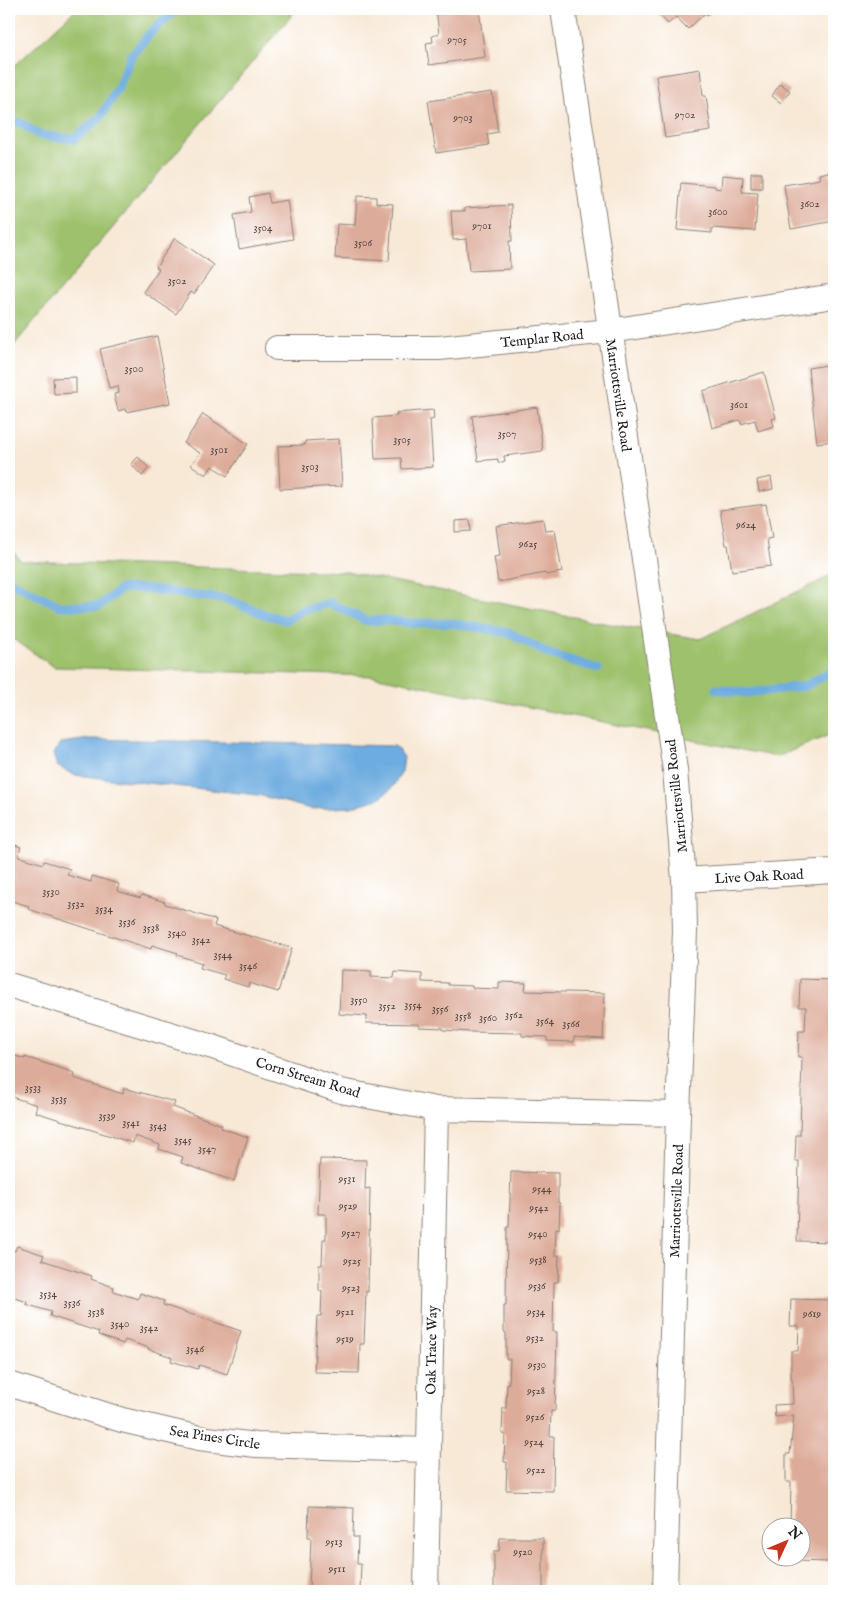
<svg xmlns="http://www.w3.org/2000/svg" width="843" height="1600" font-family="'IM FELL English',serif">
<rect width="100%" height="100%" fill="#fff"/>
<filter id="ink" filterUnits="userSpaceOnUse"><feTurbulence type="fractalNoise" baseFrequency=".02" numOctaves="2"/><feDisplacementMap in="SourceGraphic" scale="10" xChannelSelector="R" yChannelSelector="G"/><feConvolveMatrix kernelMatrix="1 2 1 2 8 2 1 2 1" color-interpolation-filters="sRGB"/></filter>
<filter id="wash" filterUnits="userSpaceOnUse"><feTurbulence type="fractalNoise" baseFrequency=".0096" numOctaves="4" result="noise"/><feDisplacementMap in="SourceGraphic" scale="20" xChannelSelector="R" yChannelSelector="G"/><feGaussianBlur stdDeviation="1.12" result="paint"/><feColorMatrix in="noise" values="0 0 0 0 0 0 0 0 0 0 0 0 0 0 0 0 0 1.4 0 .05"/><feComposite in="paint" operator="in"/></filter>
<g filter="url(#wash)">
<rect width="100%" height="100%" fill="#f8e9d7"/>
<path fill="#9dc16c" stroke="#5c6e44" d="M76,9h221l-288,342v-280z
M9,546l12,15 327,11 256,51 96,16 134,-65v159l-57,24 -404,-81 -319,-9 -45,-31z"/>
<path fill="#6dace0" stroke="#44647e" d="M90,739l305,7 9,11 -2,15 -11,17 -13,10 -27,8 -40,2 -53,-14 -184,-20 -17,-9 -4,-12 7,-11z"/>
<g fill="none" stroke-linecap="round" stroke-linejoin="round">
<path stroke="#6dace0" stroke-width="9" d="M9,121l12,2 18,12 35,4 26,-21 18,-30 13,-32 20,-24 26,-23
M9,581l51,25h39l23,-18 29,1 39,6 36,4 41,16 19,5 16,-10 28,-7 37,18 16,-1 29,3h39l59,10 37,20 51,16
M716,689l31,4 58,-7 29,-16"/>
</g>
<g id="blocks">
<path fill="#ddab99" d="M436,9h43l6,48 -56,8 -3,-22 7,-1 -1,-6 7,-2z
M654,9h60l-7,6 -2,-2 -17,16 -12,-12 -8,7z
M700,69l3,27h3l5,35 -46,7 -9,-62z
M780,83l10,8 -9,12 -9,-7z
M492,92l6,40 -11,2 2,11 -53,8 -8,-52z
M828,172l1,3 5,-1v47l-43,8 -7,-44 36,-6 -1,-5z
M751,173h11v15h-11z
M722,175l21,2 -1,15 16,1 -3,38 -43,-3v5l-35,-3 4,-47 34,3v2l6,1z
M268,193l2,10 17,-3 6,39 -54,10 -5,-34 17,-3 -2,-15z
M357,196l19,1v6l17,1 -4,57 -54,-3 2,-34 18,1z
M511,205l1,36h-3l1,28 -41,2 -3,-32 -13,1 -2,-29h14v-3z
M175,238l39,27 -20,29 -3,-2 -15,22 -33,-22 16,-23 -3,-2z
M157,336l13,67 -44,9 -1,-3 -7,2 -4,-17 5,-1 -1,-7 -9,2 -9,-39z
M834,364v77l-17,2 -9,-75z
M764,372l12,46 -4,1 2,7 -16,5 -3,-11 -14,4 -1,-4 -28,8 -9,-37z
M76,377v16l-22,1 -1,-16z
M537,407l6,44 -39,5 1,5 -7,2v-4l-20,2 -6,-45z
M433,410l1,9 -4,1 3,47 -31,2 -1,-11 -26,1 -2,-41 24,-2 -1,-3z
M203,414l45,30 -21,32 -15,-10 -6,9 -15,-10 9,-12 -16,-10z
M339,439l3,47 -62,3 -2,-43 27,-1v-4z
M138,457l11,11 -7,8 -11,-12z
M771,477l2,12 -14,3 -2,-12z
M766,504l6,34 -5,1 4,27 -39,5 -4,-26h-2l-6,-35z
M543,519l2,12 10,-1 7,42 -16,3 -1,-2 -47,9 -4,-25 6,-1 -4,-30z
M470,520l1,11 -16,1v-11z
M9,843l12,4 -3,9 25,8 1,-3 26,8 -3,6 24,7 1,-6 27,8 -2,7 23,7 2,-3 23,7v2l51,16 -2,6 78,22 -14,44 -29,-9 -1,4 -25,-8 2,-4 -25,-7 2,-5 -25,-8 1,-2 -26,-8 -1,4 -123,-40 1,-3 -20,-6z
M341,970l30,1v6l23,1 1,-6 27,2v8l26,1v2l24,1v2l27,1v-7l27,1 -1,8 80,2 -2,46 -29,-2v5l-27,-1v-4l-25,-1v-3l-53,-1 -26,-2v-2l-24,-1v-3l-53,-1 1,-7 -28,-2z
M800,979l34,1v262l-37,-1 2,-80h-4l1,-26h4l2,-78h-4l1,-26h6l1,-24h-7z
M9,1054l16,5v-2l50,16 -1,5 49,16 1,-6 51,14 -2,5 49,18 -1,3 27,9 -14,44 -53,-18 2,-6 -24,-8 1,-4 -25,-9 -2,7 -98,-31 2,-7 -25,-8 -3,8z
M320,1159l46,1 -1,29 5,-1 -2,104 -2,-1 -2,53h-4l-1,29 -45,-1 3,-56h4l1,-25h-3v-26h3l1,-26h3v-25h-8z
M511,1172l47,1v30h2l-1,26 -3,-1 -1,27h4l-1,27h-4l-1,50h4l-2,79h-4l-1,25h4l-1,55 -47,-1 1,-28h-3l1,-28h-3l1,-26h3l1,-25h2l1,-24h-4v-26l-2,-1v-27h2l1,-78h2z
M17,1246l27,9 -2,5 50,16 -1,3 23,8 -1,4 25,8 2,-6 24,8 -1,4 78,26 -14,43 -28,-9 -1,4 -27,-8 1,-4 -24,-8 1,-1 -24,-8 -2,4 -25,-9 1,-3 -49,-16 1,-4 -25,-8 1,-2 -18,-6v-47l6,2z
M791,1299l43,1v158h-2v24h2v28h-2l-1,23h3l-1,29 -44,-1v-3h11v-30h-10l1,-46h-5v-28h4l4,-39 -19,2 -1,-12 19,-1 -1,-26h-1v-27h7l1,-25h-9z
M309,1506l45,2 -1,29h5l-1,27h4l-1,26 -51,1 2,-54h-3z
M500,1538h43v53h-49v-40h5z"/>
</g>
</g>
<g filter="url(#ink)">
<use href="#blocks" fill-opacity="0" stroke="#8a827a" stroke-width="1"/>
<g fill="none" stroke-linecap="round" stroke-linejoin="round">
<g stroke="#8a827a" stroke-width="26">
<path id="street" d="M563,9l112,761 9,110 1,51 -7,183 -13,477
M277,348h162l171,-17 224,-35
M684,880l150,-9
M9,985l204,62 128,44 95,18 242,5
M9,1384l113,36 77,18 57,7 172,5
M426,1591l10,-482"/>
</g>
<use href="#street" stroke="#fff" stroke-width="24"/>
</g>
</g>
<g text-anchor="middle" stroke-width="5" stroke-linejoin="round" paint-order="stroke">
<g font-size="11" fill="#4c403b">
<text x="457" y="43">9705</text>
<text x="685" y="118">9702</text>
<text x="463" y="121">9703</text>
<text x="810" y="207">3602</text>
<text x="718" y="215">3600</text>
<text x="482" y="229">9701</text>
<text x="263" y="231">3504</text>
<text x="363" y="246">3506</text>
<text x="177" y="284">3502</text>
<text x="134" y="372">3500</text>
<text x="739" y="408">3601</text>
<text x="507" y="437">3507</text>
<text x="402" y="443">3505</text>
<text x="219" y="453">3501</text>
<text x="310" y="470">3503</text>
<text x="746" y="528">9624</text>
<text x="528" y="547">9625</text>
<text x="51" y="895">3530</text>
<text x="76" y="907">3532</text>
<text x="104" y="912">3534</text>
<text x="127" y="925">3536</text>
<text x="151" y="931">3538</text>
<text x="177" y="936">3540</text>
<text x="201" y="943">3542</text>
<text x="223" y="958">3544</text>
<text x="248" y="969">3546</text>
<text x="359" y="1003">3550</text>
<text x="413" y="1008">3554</text>
<text x="387" y="1009">3552</text>
<text x="440" y="1012">3556</text>
<text x="514" y="1018">3562</text>
<text x="463" y="1019">3558</text>
<text x="488" y="1021">3560</text>
<text x="545" y="1024">3564</text>
<text x="571" y="1027">3566</text>
<text x="33" y="1091">3533</text>
<text x="59" y="1102">3535</text>
<text x="107" y="1119">3539</text>
<text x="131" y="1126">3541</text>
<text x="158" y="1129">3543</text>
<text x="183" y="1143">3545</text>
<text x="207" y="1152">3547</text>
<text x="347" y="1182">9531</text>
<text x="542" y="1192">9544</text>
<text x="348" y="1209">9529</text>
<text x="539" y="1211">9542</text>
<text x="351" y="1236">9527</text>
<text x="538" y="1237">9540</text>
<text x="538" y="1263">9538</text>
<text x="352" y="1264">9525</text>
<text x="537" y="1289">9536</text>
<text x="351" y="1291">9523</text>
<text x="48" y="1297">3534</text>
<text x="72" y="1306">3536</text>
<text x="96" y="1315">3538</text>
<text x="345" y="1315">9521</text>
<text x="536" y="1315">9534</text>
<text x="812" y="1317">9619</text>
<text x="120" y="1327">3540</text>
<text x="149" y="1331">3542</text>
<text x="535" y="1341">9532</text>
<text x="345" y="1342">9519</text>
<text x="195" y="1352">3546</text>
<text x="537" y="1368">9530</text>
<text x="536" y="1394">9528</text>
<text x="535" y="1420">9526</text>
<text x="534" y="1445">9524</text>
<text x="536" y="1473">9522</text>
<text x="334" y="1545">9513</text>
<text x="523" y="1555">9520</text>
<text x="337" y="1572">9511</text>
</g>
<g font-size="14" fill="#1c1c1c" stroke="#fff">
<text transform="translate(542 338) rotate(-6)" y="5">Templar Road</text>
<text transform="translate(619 395) rotate(82)" y="5">Marriottsville Road</text>
<text transform="translate(676 796) rotate(-96)" y="5">Marriottsville Road</text>
<text transform="translate(759 876) rotate(-3)" y="5">Live Oak Road</text>
<text transform="translate(308 1077) rotate(17)" y="5">Corn Stream Road</text>
<text transform="translate(676 1201) rotate(-88)" y="5">Marriottsville Road</text>
<text transform="translate(431 1350) rotate(-89)" y="5">Oak Trace Way</text>
<text transform="translate(215 1437) rotate(9)" y="5">Sea Pines Circle</text>
</g>
</g>
<rect width="843" height="1600" fill="none" stroke="#fff" stroke-width="30"/>
<g transform="translate(786 1542) rotate(46)"><circle r="24" fill="#ffffff" stroke="#a4a4a4"/>
<path d="M0-4L9 19L0 12L-9 19Z" fill="#c8321e"/>
<text y="-8" font-size="14" font-weight="bold" text-anchor="middle" fill="#1c1c1c">N</text>
</g>
</svg>
